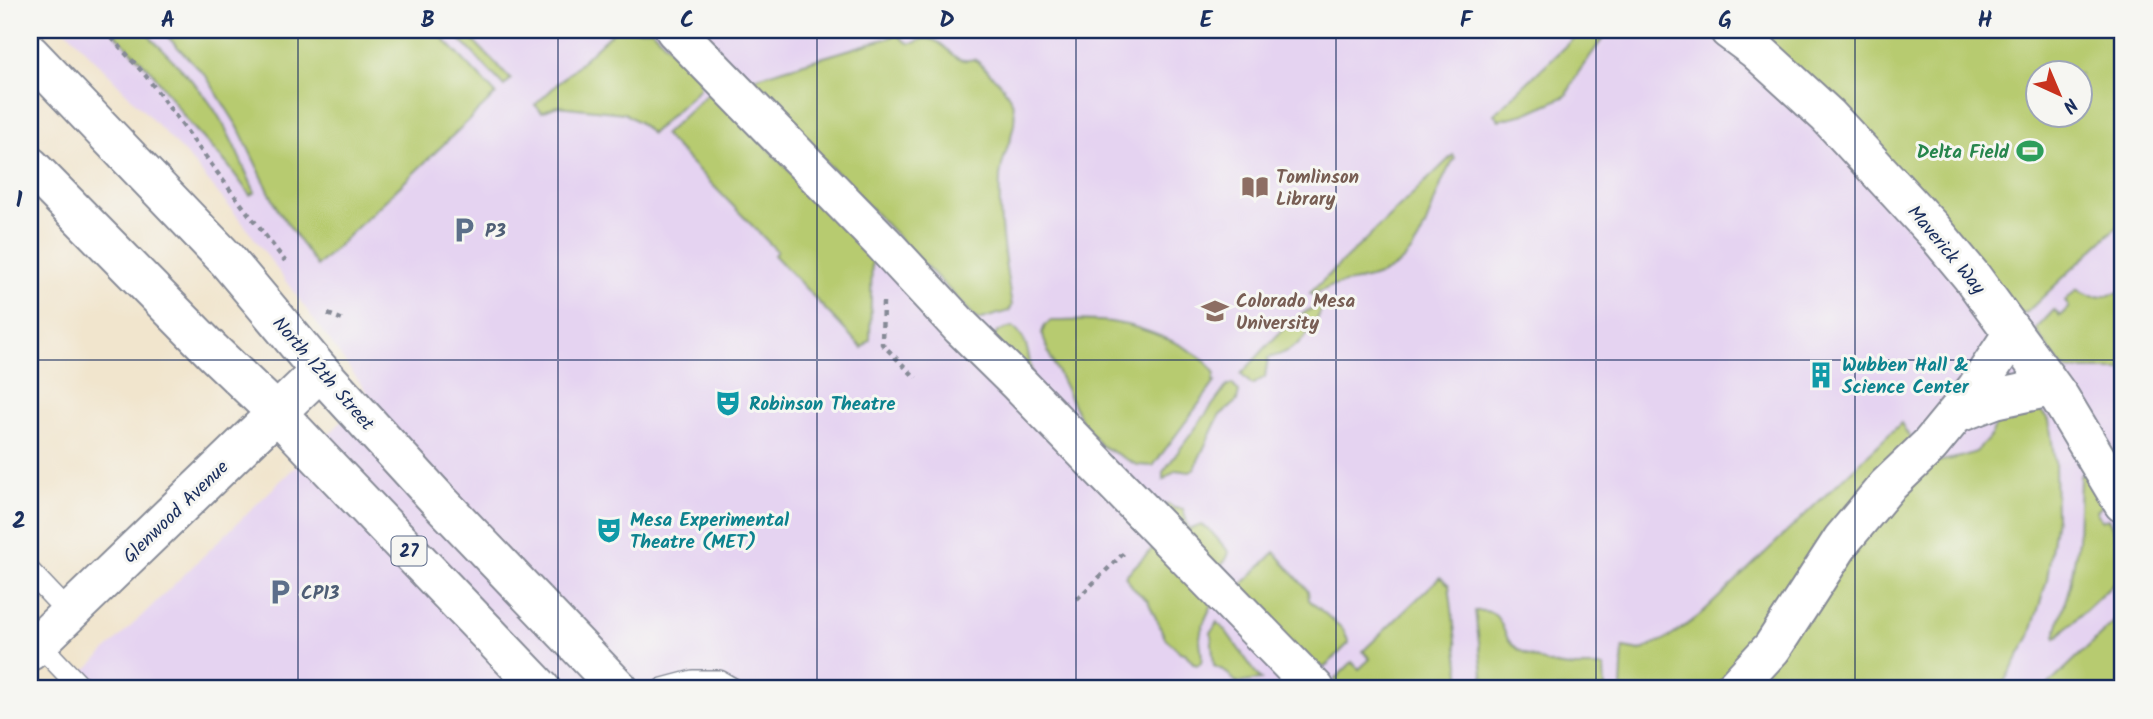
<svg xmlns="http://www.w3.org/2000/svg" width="2153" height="719" font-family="Kalam,sans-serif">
<rect width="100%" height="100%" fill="#f6f6f2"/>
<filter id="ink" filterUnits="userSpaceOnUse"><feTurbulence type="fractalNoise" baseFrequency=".0143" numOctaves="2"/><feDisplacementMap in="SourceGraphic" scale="14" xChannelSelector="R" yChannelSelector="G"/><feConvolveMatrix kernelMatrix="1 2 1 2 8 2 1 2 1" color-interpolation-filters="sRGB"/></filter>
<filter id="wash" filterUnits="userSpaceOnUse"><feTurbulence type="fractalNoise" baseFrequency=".00686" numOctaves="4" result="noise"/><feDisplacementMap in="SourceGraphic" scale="28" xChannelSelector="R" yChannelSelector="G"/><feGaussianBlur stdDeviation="1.57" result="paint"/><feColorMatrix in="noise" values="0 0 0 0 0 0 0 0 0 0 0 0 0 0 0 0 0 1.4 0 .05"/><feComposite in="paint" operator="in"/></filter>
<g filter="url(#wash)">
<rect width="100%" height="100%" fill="#f1e5cd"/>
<path fill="#e5d3f1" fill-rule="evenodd" d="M66,30h2057v659h-2064l31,-23 279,-271 -123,-168 -57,-69zM2038,74h42v42h-42z"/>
<path fill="#b7cb6f" stroke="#697d66" stroke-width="2" fill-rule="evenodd" d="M111,30h32c23,23 47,46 67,73 19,27 31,59 45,89l-5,3 -23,-31 -37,-40 -38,-52z
M161,30h274l61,64 -179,172 -39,-56 -40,-83 -32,-51z
M451,30h12l48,49 -7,7z
M615,30h37l48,48v10l-49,46 -11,-11 -16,-10 -67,-7 -15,6 -7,-7z
M1582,30h27l-31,43 -12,23 -41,18 -26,6 -5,-6z
M1755,30h368v191l-97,92 -6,-1zM2038,74h42v42h-42z
M898,35c18,19 17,-1 35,5 19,6 17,25 42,19 14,14 36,31 39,50 4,21 -13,47 -14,68 -2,44 5,86 12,129l-3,5 -31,9 -231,-240z
M707,94l8,1 157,160 -2,85 -8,8 -88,-93 3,-4 -113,-116z
M1453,155l2,3c-25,35 -25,90 -65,112 -18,10 -38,11 -57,16 -7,2 -14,6 -20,9l-3,-2z
M2077,289c14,13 29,6 46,3v78h-55l-7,-4 -24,-34v-4l17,-18 6,6 9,-9 -4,-6z
M1323,304c-8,27 -26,48 -55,54l-3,19 -13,8 -11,-11c22,-22 52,-62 82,-70z
M1051,321c20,0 41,-2 60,1 28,4 92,26 104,52l-2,7 2,1 -62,84 -16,-1 -37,-20 -20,-27 -31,-64 -7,-21 3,-8z
M1013,327c15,10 16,31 19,48l-39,-37c4,-8 11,-9 20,-11z
M1232,384l7,8 -2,9 -18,15 -25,53 -4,3 -14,-2 -13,10v-8l63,-85z
M2032,408l9,3 8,9 6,43 1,54 -9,63 -17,56 -30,53h-251l141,-186 46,-41 25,-5 15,-5 15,-16 8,-20z
M1901,423l12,20 -149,195 -48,48 -7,3h-88l2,-41 17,3 30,-14 29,-21z
M2084,474l18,32 -6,5 6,10 6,-3 15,32v25l-67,63 -1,-2 15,-51 8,-44 2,-66z
M1168,504l6,4 9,1 6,21 12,-5 7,3 21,24c-2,9 -7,13 -14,17l-58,-59z
M1156,545l57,58c-6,12 -12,23 -13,35 0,9 3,16 1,25l-3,2 -4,-1 -9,-11 -5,-1 -15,-14 -17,-37 -14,-12 -9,-13z
M1275,552l33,39 1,9 34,29 6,14 -24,24 -18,-2 -69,-77z
M1440,577l9,8 13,104h-126l-1,-10 17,-17 7,7 11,-10 -7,-8z
M1475,611c25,-2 24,11 33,28 6,9 17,15 27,19 21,11 45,9 69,9l1,22h-120z
M2123,613v76h-79z
M1217,622l8,8 36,50 -24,3 -12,-12 -11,-5 -3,-33z"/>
</g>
<g filter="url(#ink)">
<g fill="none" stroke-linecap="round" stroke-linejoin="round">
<g stroke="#868a96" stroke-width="24">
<path id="lane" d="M30,572l39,41
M38,643l44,46
M663,689l30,-8h26l14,8"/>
</g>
<g stroke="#868a96" stroke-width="42">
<path id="street" d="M675,30l208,213 78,84 58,57 296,305
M1729,30l27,20 72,66 106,115 38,46 88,121 63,105
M1956,414l39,-15 56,-12
M30,651l290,-280
M1734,689l38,-41 70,-108 45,-54 43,-41 46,-56 37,-56"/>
</g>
<g stroke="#868a96" stroke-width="42">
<path id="primary" d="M30,54l197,206 93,111 119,130 180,188
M30,166l182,185 65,62 264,276"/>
</g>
<path stroke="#868a96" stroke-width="4.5" stroke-dasharray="5 5" stroke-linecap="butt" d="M105,30l41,46 82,111 57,74
M883,302l-1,42 34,34
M328,314l15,6
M1077,599l49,-48"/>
<use href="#lane" stroke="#fff" stroke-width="21"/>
<use href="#street" stroke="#fff" stroke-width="38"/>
<use href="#primary" stroke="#fff" stroke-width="38"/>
</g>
</g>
<path fill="none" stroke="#1b2f5e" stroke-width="2" stroke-opacity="0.55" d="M298,30v659M558,30v659M817,30v659M1076,30v659M1336,30v659M1596,30v659M1855,30v659M30,360h2093"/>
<defs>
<g id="stadium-bare" transform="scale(2.1)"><path d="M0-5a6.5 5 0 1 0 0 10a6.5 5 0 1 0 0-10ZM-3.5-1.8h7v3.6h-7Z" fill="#2e9e5b" stroke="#f6f6f2" stroke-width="2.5" paint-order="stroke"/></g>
<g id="library-bare" transform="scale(2.1)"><path d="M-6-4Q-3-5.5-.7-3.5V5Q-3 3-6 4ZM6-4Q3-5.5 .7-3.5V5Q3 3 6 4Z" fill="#8d6e63" stroke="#f6f6f2" stroke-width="2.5" paint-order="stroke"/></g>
<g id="parking-bare" transform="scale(2.1)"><path d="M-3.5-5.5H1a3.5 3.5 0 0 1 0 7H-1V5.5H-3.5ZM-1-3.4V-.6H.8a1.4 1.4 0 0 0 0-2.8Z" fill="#5c6f8a" stroke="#f6f6f2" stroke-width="2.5" paint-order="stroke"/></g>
<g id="university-bare" transform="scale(2.1)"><path d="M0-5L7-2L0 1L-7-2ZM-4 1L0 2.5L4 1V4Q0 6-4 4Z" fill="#8d6e63" stroke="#f6f6f2" stroke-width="2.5" paint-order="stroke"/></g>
<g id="building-bare" transform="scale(2.1)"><path d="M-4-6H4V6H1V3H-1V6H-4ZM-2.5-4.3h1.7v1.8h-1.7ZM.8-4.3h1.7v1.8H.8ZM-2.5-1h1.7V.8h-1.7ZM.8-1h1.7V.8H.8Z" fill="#0f9aa8" stroke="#f6f6f2" stroke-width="2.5" paint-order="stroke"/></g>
<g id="theatre-bare" transform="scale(2.1)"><path d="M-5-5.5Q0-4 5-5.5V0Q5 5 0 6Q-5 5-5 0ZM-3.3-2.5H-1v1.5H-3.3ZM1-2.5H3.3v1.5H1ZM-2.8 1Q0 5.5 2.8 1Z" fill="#0f9aa8" stroke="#f6f6f2" stroke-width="2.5" paint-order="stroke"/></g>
</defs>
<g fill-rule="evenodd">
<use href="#stadium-bare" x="2030" y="151"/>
<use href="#library-bare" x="1255" y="187"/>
<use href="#parking-bare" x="464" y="230"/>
<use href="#university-bare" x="1215" y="311"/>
<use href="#building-bare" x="1821" y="375"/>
<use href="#theatre-bare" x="728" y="403"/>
<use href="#theatre-bare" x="609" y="530"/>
<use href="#parking-bare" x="280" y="592"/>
</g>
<g text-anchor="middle" stroke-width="6" stroke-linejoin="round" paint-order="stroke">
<rect fill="#f6f6f2" stroke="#5d6b8a" stroke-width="2" x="391.5" y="536.5" width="35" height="29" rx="5"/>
<g font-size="18" font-weight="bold" fill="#1b2f5e">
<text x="409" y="557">27</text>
</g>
<g font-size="19" font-weight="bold" fill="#27864d" stroke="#f6f6f2" text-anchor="end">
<text x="2009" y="158">Delta Field</text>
</g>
<g font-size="19" font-weight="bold" fill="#785e54" stroke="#f6f6f2" text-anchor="start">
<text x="1276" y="183">Tomlinson<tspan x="1276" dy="22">Library</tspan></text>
<text x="1236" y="307">Colorado Mesa<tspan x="1236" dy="22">University</tspan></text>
</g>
<g font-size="19" font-weight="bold" fill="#4e5e75" stroke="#f6f6f2" text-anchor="start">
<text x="485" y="237">P3</text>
<text x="301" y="599">CP13</text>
</g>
<g font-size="19" fill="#1b2f5e" stroke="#f6f6f2">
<text transform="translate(1947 249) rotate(50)" y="7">Maverick Way</text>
<text transform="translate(324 373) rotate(49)" y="7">North 12th Street</text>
<text transform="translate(175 511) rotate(-44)" y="7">Glenwood Avenue</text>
</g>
<g font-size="19" font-weight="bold" fill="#0d838f" stroke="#f6f6f2" text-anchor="start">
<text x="1842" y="371">Wubben Hall &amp;<tspan x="1842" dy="22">Science Center</tspan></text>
<text x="749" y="410">Robinson Theatre</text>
<text x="630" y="526">Mesa Experimental<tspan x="630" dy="22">Theatre (MET)</tspan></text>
</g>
</g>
<rect width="2153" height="719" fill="none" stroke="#f6f6f2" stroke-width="77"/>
<g transform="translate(2059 94) rotate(136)"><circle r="33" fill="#f6f6f2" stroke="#9ea6b7" stroke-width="2"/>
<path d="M0-5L12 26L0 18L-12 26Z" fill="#c8321e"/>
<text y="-10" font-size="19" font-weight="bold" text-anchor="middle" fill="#1b2f5e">N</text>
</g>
<rect x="38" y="38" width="2076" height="642" fill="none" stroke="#1b2f5e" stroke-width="2.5"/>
<g font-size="23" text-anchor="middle" font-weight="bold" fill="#1b2f5e">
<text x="168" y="27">A</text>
<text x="428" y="27">B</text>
<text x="687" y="27">C</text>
<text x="947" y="27">D</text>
<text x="1206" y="27">E</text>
<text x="1466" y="27">F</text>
<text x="1725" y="27">G</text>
<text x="1985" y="27">H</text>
<text x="19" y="207">1</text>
<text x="19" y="528">2</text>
</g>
</svg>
